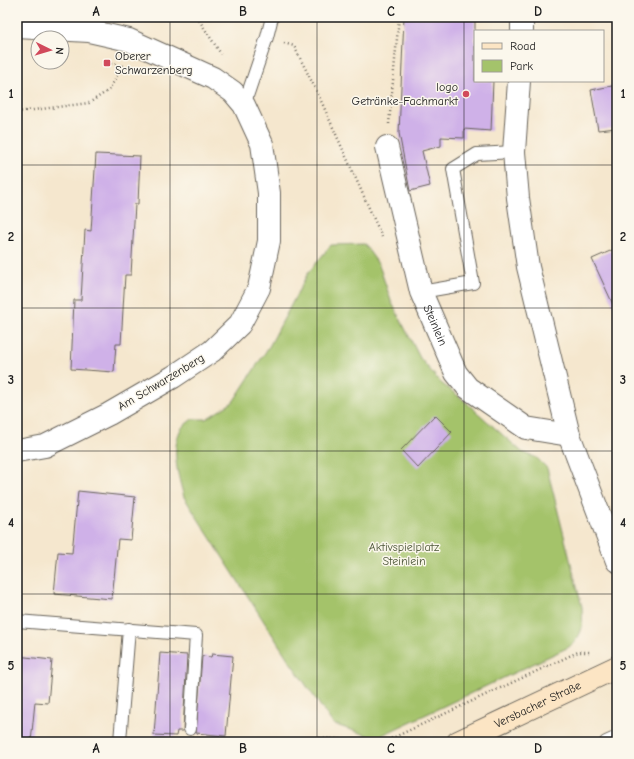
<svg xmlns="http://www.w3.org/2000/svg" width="634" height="759" font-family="'Comic Neue',sans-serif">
<rect width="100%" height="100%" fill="#fbf7ec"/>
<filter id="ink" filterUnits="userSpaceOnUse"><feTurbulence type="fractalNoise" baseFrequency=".025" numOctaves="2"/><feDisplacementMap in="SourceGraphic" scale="8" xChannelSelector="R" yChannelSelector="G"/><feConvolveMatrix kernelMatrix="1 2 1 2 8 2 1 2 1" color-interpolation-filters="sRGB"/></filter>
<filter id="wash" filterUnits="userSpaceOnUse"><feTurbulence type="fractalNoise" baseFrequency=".012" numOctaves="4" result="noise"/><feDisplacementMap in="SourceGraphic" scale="16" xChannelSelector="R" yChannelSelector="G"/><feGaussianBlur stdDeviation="0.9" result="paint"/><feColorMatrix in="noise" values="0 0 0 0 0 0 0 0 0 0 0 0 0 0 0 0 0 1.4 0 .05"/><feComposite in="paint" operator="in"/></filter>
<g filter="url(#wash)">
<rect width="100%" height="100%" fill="#f5e7ce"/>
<path fill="#a4c36b" stroke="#607044" d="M364,244l15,21 12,36 29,57 21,25 20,15 61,54 15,6 10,10 35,139c1,19 2,27 -13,40l-193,91 -43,-14 -45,-65 -104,-162c-6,-21 -13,-46 -4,-66 2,-5 8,-8 12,-12h14l27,-17 37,-57 38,-72 23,-28z"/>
<g id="blocks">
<path fill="#cfb1e8" d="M404,17h71v64h18l-2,50 -27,-2v9l-23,-1v9l-19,5 8,35 -20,5 -11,-58z
M617,85v43l-19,2 -7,-40z
M96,154l44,2 -2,48h-3l-4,71h-6l-4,69h-5l-2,28 -43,-3 3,-69h7l4,-70 6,1z
M617,248v65l-25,-54z
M435,415l17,17 -34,36 -17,-18z
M78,491l57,6 -4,43 -13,-1 -6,60 -58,-5 4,-42 14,1z
M160,653l27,2 -4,76h-6l-1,5 -22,-1z
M212,654l21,2 -7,80 -30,-3 6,-77 9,1z
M17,656l35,4 -4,43 -13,-1 -4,40h-14z"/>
</g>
</g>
<g filter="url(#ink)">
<use href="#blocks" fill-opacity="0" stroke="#68635a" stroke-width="1"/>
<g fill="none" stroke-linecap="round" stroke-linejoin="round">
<g stroke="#68635a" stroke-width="14">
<path id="service" d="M244,105l23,-68 5,-20
M421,292l52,-9 -20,-114 24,-15 37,-2
M17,621l179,14 -6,94
M120,741l9,-112
M606,742l11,-5"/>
</g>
<g stroke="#68635a" stroke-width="24">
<g id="minor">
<path d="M17,27l72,4 40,9 84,38 20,14 11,13 18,39 7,49v48l-10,47 -19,36 -28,27 -39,26 -64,37 -64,32 -28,5"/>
<path d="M522,31v-14"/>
<path d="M519,81l-5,71 4,46 10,69 41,168 48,126"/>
<path id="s1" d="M387,147l34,145 35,81 12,15 58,40 43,7"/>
</g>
</g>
<g stroke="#68635a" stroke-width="24">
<g id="secondary">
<path id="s2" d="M458,742l159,-75"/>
</g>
</g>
<path stroke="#68635a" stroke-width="2.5" stroke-dasharray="1 3" stroke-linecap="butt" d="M197,17l24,37
M284,43l10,3 24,48 64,143
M107,63l11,1
M17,112l72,-9 20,-13 15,-27
M389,124l10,-107
M304,742l14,-4 33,2 1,2
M384,742l194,-90h13"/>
<use href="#service" stroke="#fff" stroke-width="12"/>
<use href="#minor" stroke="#fff" stroke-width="22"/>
<use href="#secondary" stroke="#fce5c4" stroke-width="22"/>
</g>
</g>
<path fill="none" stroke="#1c1c1c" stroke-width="1" stroke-opacity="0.55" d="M170,17v725M317,17v725M464,17v725M17,165h600M17,308h600M17,451h600M17,594h600"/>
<g fill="#d1495b" stroke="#fbf7ec" stroke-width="1.5">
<rect x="103" y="59" width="8" height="8" rx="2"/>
<circle cx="466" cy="94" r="4"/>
</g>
<g text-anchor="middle" stroke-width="3" stroke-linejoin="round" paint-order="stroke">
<g font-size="12" fill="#1c1c1c" stroke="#fbf7ec" text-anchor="start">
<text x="115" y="60">Oberer<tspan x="115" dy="14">Schwarzenberg</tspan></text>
<text x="458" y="91" text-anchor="end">logo<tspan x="458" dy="14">Getränke-Fachmarkt</tspan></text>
</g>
<g font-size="12" fill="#1c1c1c" stroke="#fbf7ec">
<text dy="4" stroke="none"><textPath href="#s1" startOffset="185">Steinlein</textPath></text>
<text transform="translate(161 382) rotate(-31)" y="4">Am Schwarzenberg</text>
<text dy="4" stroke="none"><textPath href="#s2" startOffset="88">Versbacher Straße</textPath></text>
</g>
<g font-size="12" fill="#4c5638" stroke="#fbf7ec">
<text x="404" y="551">Aktivspielplatz<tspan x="404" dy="14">Steinlein</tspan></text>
</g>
</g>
<rect width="634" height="759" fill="none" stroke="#fbf7ec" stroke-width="44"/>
<rect x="474" y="30" width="130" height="52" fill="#fbf7ec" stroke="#a29f99"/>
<rect x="482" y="43" width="20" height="6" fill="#fce5c4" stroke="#a29f99"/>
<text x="510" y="50" font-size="12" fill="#1c1c1c">Road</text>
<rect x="482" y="60" width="20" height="12" fill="#a4c36b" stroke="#a29f99"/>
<text x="510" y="70" font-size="12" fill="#1c1c1c">Park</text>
<g transform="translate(50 50) rotate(95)"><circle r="19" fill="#fbf7ec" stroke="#a29f99"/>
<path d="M0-3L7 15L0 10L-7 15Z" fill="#d1495b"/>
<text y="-6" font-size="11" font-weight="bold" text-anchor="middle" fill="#1c1c1c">N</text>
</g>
<rect x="22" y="22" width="590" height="715" fill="none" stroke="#1c1c1c" stroke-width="1.5"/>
<g font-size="13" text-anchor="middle" font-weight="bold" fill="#1c1c1c">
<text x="96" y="16">A</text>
<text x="243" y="16">B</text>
<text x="391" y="16">C</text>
<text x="538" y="16">D</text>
<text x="11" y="98">1</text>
<text x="623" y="98">1</text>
<text x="11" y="241">2</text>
<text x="623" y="241">2</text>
<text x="11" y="384">3</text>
<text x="623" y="384">3</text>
<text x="11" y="527">4</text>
<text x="623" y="527">4</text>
<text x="11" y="670">5</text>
<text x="623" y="670">5</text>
<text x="96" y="753">A</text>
<text x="243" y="753">B</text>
<text x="391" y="753">C</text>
<text x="538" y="753">D</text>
</g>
</svg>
